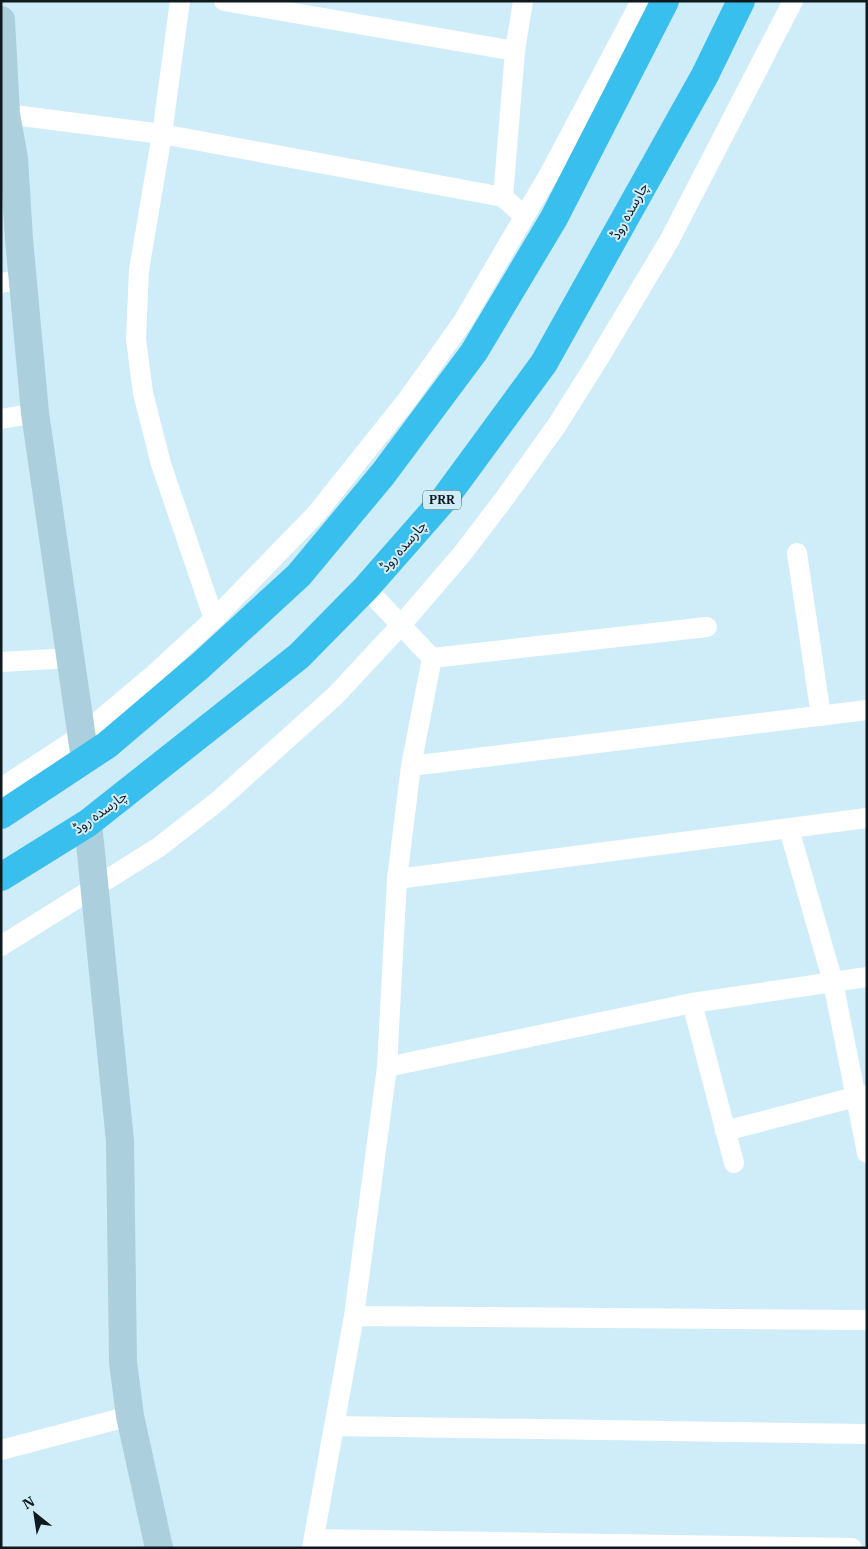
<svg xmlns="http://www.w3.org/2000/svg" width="868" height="1549" font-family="'IBM Plex Serif','Noto Sans Arabic',serif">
<rect width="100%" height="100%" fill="#cfecf9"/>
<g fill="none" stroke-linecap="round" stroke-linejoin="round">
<path stroke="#fff" stroke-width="20" d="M180,1l-18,133 -23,136 -3,69 7,54 18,71 53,155
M224,1l291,50
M6,114l156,20 341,63 21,19
M503,197l12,-146 8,-50
M1,283l23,-4
M1,419l34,-6
M797,553l24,163
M432,658l275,-31
M1,662l70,-4
M411,766l456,-56
M1,788l81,-53 69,-58 63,-58 102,-105 91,-114 55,-77 89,-152 90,-170
M789,829l44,153 34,171
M397,879l470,-61
M1,946l158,-99 59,-46 118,-106 65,-70 61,-71 42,-55 53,-74 39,-62 73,-122 124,-240
M692,1003l42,160
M387,1067l305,-64 175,-26
M725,1131l130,-34 12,-2
M354,1316l513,4
M334,1426l533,8
M1,1450l129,-34
M314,1539l538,9
M312,1548l42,-232 33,-249 10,-188 14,-113 21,-108 -66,-70"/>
<path stroke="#abcfdc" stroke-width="28" d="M1,20l5,94 8,44 5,81 16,174 50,346
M88,823l32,318 3,221 7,54 29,132"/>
<path stroke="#38bfed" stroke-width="28" d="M1,815l106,-70 93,-79 99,-91 84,-101 91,-122 80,-134 111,-217
M1,877l87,-54 211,-167 67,-68 79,-90 99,-135 161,-288 36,-74"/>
</g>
<g text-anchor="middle" stroke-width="4" stroke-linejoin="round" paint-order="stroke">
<rect fill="#cfecf9" stroke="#495960" stroke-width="1" x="423" y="490.5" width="38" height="19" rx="4"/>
<g font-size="12" font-weight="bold" fill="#0f1a1e">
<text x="442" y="504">PRR</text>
</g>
<g font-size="14" fill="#0f1a1e" stroke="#cfecf9">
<text transform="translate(629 211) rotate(-61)" y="5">چارسدہ روڈ</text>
<text transform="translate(403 546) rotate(-49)" y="5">چارسدہ روڈ</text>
<text transform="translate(100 812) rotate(-36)" y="5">چارسدہ روڈ</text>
</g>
</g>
<rect width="868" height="1549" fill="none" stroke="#0f1a1e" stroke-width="5"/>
<g transform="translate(35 1514) rotate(330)" stroke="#cfecf9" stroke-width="4" paint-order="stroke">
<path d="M0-4L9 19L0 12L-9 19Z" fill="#0f1a1e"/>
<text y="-8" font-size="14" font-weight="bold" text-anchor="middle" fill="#0f1a1e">N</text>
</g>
</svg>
